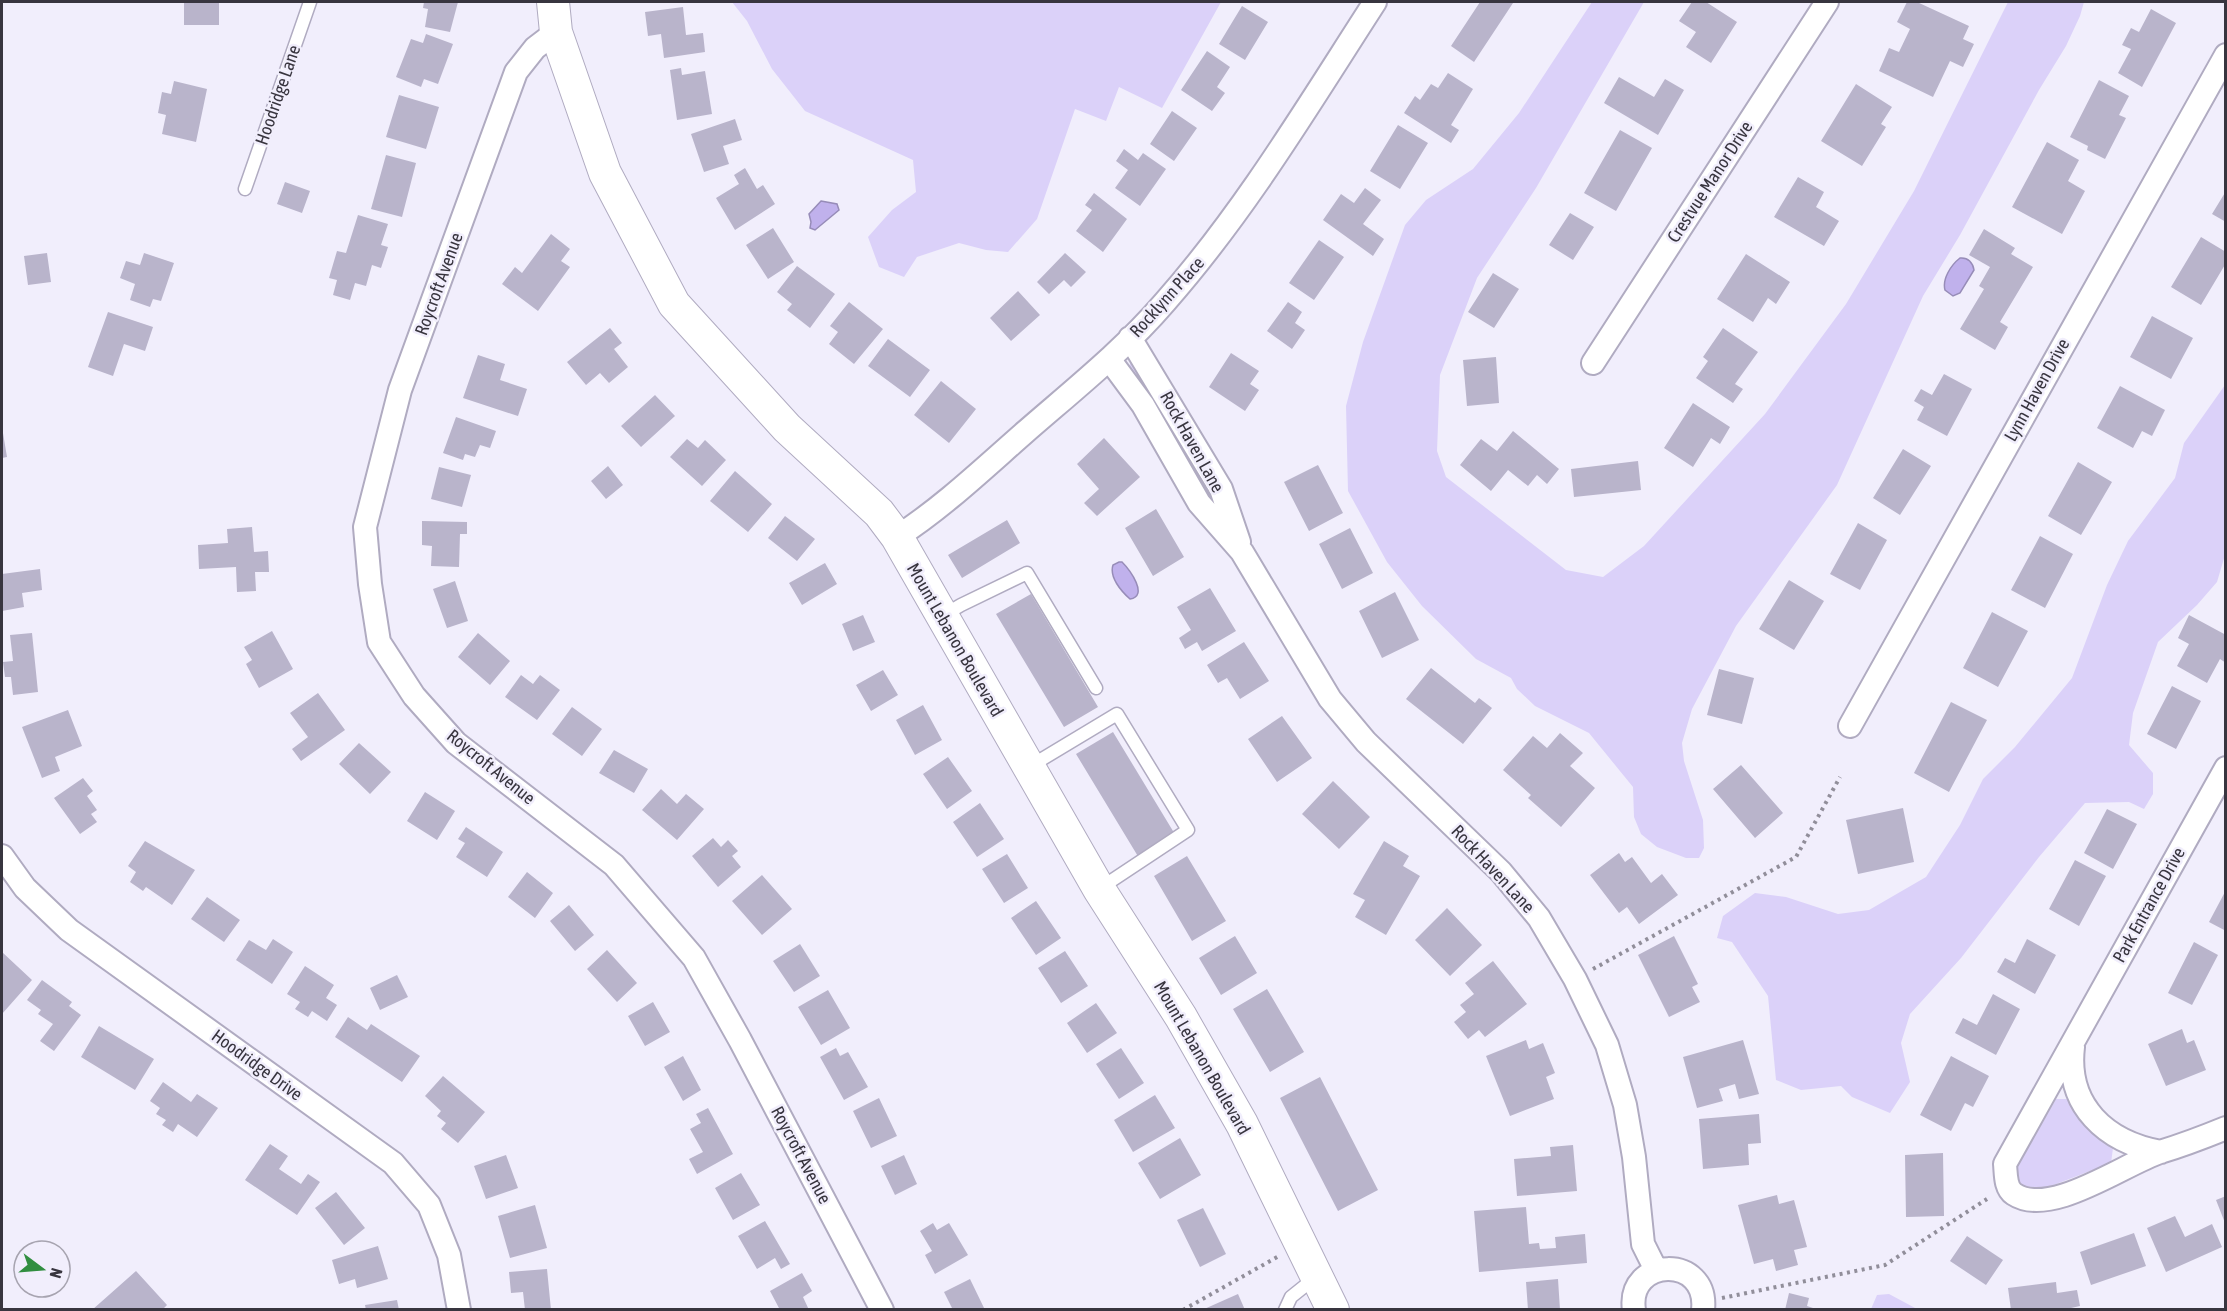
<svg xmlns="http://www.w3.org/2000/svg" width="2227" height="1311" font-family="'Asap Condensed',sans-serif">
<rect width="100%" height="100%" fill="#f1eefc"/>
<path fill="#dbd1f9" d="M732,2h489l-59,106 -43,-21 -13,34 -31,-12 -38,110 -29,33 -22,-2 -27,-7 -42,14 -13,20 -25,-10 -11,-30 24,-27 24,-18 -3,-32 -108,-49 -33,-42 -25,-48z
M1592,2h52l-108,186 -59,90 -37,97 -3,76 9,26 120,93 37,7 41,-31 121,-132 81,-110 68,-113 94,-189h76l-4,14 -14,30 -27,44 -79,145 -37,61 -86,189 -101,141 -44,83 -10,34 2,18 19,59 1,28 -5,10h-13l-29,-11 -16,-13 -7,-17 -1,-30 -44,-54 -54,-27 -18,-17 -6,-11 -35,-19 -54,-53 -35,-44 -39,-71 -2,-85 17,-64 42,-117 21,-25 47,-31 46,-56z
M1134,362l42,71 -3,3 -44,-67 1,-5z
M2225,385v170l-8,27 -20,23 -39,37 -25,71 -4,32 24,28v21l-9,15 -15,-7 -44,1 -46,54 -78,101 -51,56 -9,29 9,39 -20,31 -38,-16 -11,-11 -40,4 -25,-10 -8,-84 -36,-54 -15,-4 6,-22 32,-23 31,4 52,17 31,-4 57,-33 34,-52 23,-46 32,-32 57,-69 35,-93 21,-44 47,-63 9,-35z
M2056,1099h13c11,21 24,36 44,49l-2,15 -73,28 -13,-2 -6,-7 -2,-15z
M1889,1294l28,15h-46l6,-14z"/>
<path fill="#c0b1ec" stroke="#978cb8" stroke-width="1.5" d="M821,201l16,3 2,6 -24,20 -5,-2 1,-6 -2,-8z
M1960,258c8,-1 13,5 14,12l-14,23 -7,3 -8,-6c-3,-11 6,-25 15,-32z
M1119,562h3c8,8 27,34 8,37 -9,-8 -21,-22 -17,-34z"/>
<path fill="#b9b4cb" d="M184,2h35v23h-35z
M424,2h34l-8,30 -25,-5 3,-18 -5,-1z
M1480,2h31l2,1 -39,59 -23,-16z
M1692,2h14l31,20 -26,41 -25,-16 10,-15 -17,-11z
M1907,2h10l52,24 -6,13 11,5 -11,23 -13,-6 -17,36 -54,-26 10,-23 10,4 11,-23 -13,-7z
M1242,6l26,16 -23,38 -26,-16z
M683,7l3,28 17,-2 2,19 -41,6 -3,-24 -13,2 -3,-24z
M2151,9l25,14 -34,64 -24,-14 13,-24 -9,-4 9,-17 8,4z
M426,34l27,10 -15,40 -14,-5 -3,8 -25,-10 15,-38 12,4z
M1207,51l23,16 -13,20 8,6 -13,18 -31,-21z
M681,68l1,7 23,-4 7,43 -35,6 -7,-50z
M1448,73l25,16 -22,36 8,5 -8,13 -47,-30 11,-17 5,4 11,-16 7,4z
M1619,77l35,20 11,-18 19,11 -26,45 -54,-32z
M2099,80l30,16 -10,19 7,3 -21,41 -18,-9 1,-4 -18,-9z
M174,81l33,8 -11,53 -34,-8 4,-19 -8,-2 4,-21 9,2z
M1856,84l36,23 -11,17 5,3 -24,39 -41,-25z
M399,95l40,12 -13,42 -40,-12z
M1172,111l25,17 -23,33 -24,-17z
M735,119l7,21 -19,6 6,18 -25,8 -13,-38z
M1398,125l30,18 -28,46 -30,-18z
M1620,130l32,18 -36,63 -32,-18z
M2047,142l32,18 -11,21 17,10 -23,43 -50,-27z
M1124,149l14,11 5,-7 23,16 -26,37 -25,-18 13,-18 -12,-9z
M386,155l30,8 -14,54 -31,-8z
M745,168l12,21 6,-4 12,19 -40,26 -19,-32 23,-14 -5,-9z
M1798,177l26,15 -8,15 23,14 -15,25 -50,-29z
M285,182l25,9 -8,22 -25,-9z
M1365,188l16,12 -18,24 21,15 -11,17 -50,-36 18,-26 13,9z
M2226,191v31l-14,-8z
M1094,193l33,26 -24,33 -27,-21 16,-21 -7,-5z
M1570,213l24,14 -21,33 -24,-15z
M358,215l30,9 -7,21 7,2 -7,21 -9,-3 -6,21 -11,-3 -5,17 -17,-5 4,-15 -8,-2 8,-27 9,2z
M773,228l21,34 -26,17 -22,-34z
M1984,229l31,19 -4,6 22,13 -33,55 8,5 -13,23 -35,-21 24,-40 -5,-3 11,-19 -21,-12z
M551,234l19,15 -9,12 9,6 -32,44 -36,-27 13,-17 7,6z
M2201,237l25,15v11l-25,42 -30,-18z
M1319,240l25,17 -30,43 -25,-17z
M47,253l4,29 -23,3 -4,-29z
M144,253l30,10 -13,38 -8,-2 -3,8 -20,-7 5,-16 -15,-6 6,-17 14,4z
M1065,253l21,19 -15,15 -7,-7 -15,14 -12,-12z
M1746,254l44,28 -14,22 -8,-6 -15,24 -36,-23z
M797,266l38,28 -25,34 -23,-18 5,-6 -15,-12z
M1493,273l26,16 -25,39 -26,-16z
M1018,291l22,24 -29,26 -21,-23z
M849,302l34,27 -29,35 -25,-20 9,-12 -8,-6z
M1288,302l14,10 -7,11 10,7 -13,19 -25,-18z
M108,312l45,15 -8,24 -21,-7 -11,32 -25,-9z
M2152,316l41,22 -22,41 -41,-22z
M610,328l12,15 -8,6 14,18 -19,16 -9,-10 -14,12 -19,-23z
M1723,328l35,24 -23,32 8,5 -10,14 -37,-25 12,-17 -5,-4z
M888,339l42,31 -20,27 -42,-31z
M1231,353l28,18 -9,13 9,6 -14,21 -36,-24z
M478,355l27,9 -5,16 27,9 -9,27 -55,-18z
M1496,357l3,46 -32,3 -4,-46z
M1944,374l28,15 -25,47 -30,-16 7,-13 -10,-6 7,-12 11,6z
M941,381l35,28 -27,34 -35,-28z
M2120,386l45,24 -13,26 -10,-5 -9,17 -36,-20z
M655,395l20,21 -34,31 -20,-21z
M1693,403l37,24 -10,17 -9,-6 -18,29 -29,-19z
M456,417l40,14 -6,17 -10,-3 -5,12 -10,-3 -2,6 -20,-7z
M2,427l5,30 -5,1z
M1513,431l46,38 -12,15 -10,-9 -9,11 -20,-16 -17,21 -31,-26 21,-26 16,12z
M1104,438l36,39 -43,39 -13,-13 15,-14 -22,-25z
M687,439l11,9 7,-8 21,20 -24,26 -32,-29z
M1903,449l28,17 -31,49 -27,-17z
M1638,461l3,29 -67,7 -3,-28z
M2078,462l34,20 -31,53 -33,-19z
M1318,465l25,48 -34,18 -25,-49z
M608,466l15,19 -17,14 -15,-18z
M439,467l32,8 -9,32 -31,-8z
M735,471l37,33 -24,28 -38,-31z
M1156,509l28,48 -31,19 -28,-48z
M785,516l30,23 -18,22 -29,-23z
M1007,520l13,23 -58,35 -14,-23z
M422,521l45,1v12h-7l-1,33 -28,-1 1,-20 -10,-1z
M1858,523l29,17 -27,50 -30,-16z
M252,527l2,25 14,-1 1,21h-14l1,19 -19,1 -1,-25 -37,2 -1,-24 30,-2 -1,-14z
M1350,528l23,45 -31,16 -23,-45z
M2040,536l33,18 -28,54 -34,-18z
M825,563l12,21 -35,21 -13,-22z
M40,569l2,21 -20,3 2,14 -22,4v-37z
M1789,580l35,21 -30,49 -35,-21z
M455,581l13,40 -21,7 -14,-39z
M1210,588l26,43 -34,20 -5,-9 -12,7 -6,-11 12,-8 -14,-23z
M1395,592l24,48 -37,18 -23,-47z
M1031,594l67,113 -34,20 -68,-113z
M1992,612l36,19 -30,56 -35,-19z
M863,615l12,27 -22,9 -11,-27z
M2189,615l37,20v28l-6,-4 -13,24 -30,-17 12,-22 -11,-6z
M272,631l21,38 -34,19 -13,-24 6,-4 -8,-13z
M32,633l6,59 -25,3 -2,-18h-6l-2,-15 10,-1 -3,-26z
M478,633l32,28 -20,24 -32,-28z
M1244,642l25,39 -29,18 -13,-21 -9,5 -11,-18z
M1431,668l44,35 4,-5 13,10 -29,36 -57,-45z
M1719,669l35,9 -12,46 -35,-9z
M883,670l15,25 -27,16 -15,-26z
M521,675l12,9 7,-9 20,15 -23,30 -32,-23z
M2172,686l29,15 -25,48 -29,-15z
M318,693l27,37 -44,31 -9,-12 16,-12 -18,-24z
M1951,702l36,18 -38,72 -35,-19z
M923,705l19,35 -27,15 -19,-35z
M572,707l30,22 -20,27 -30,-22z
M68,710l14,36 -27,11 5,14 -18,7 -20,-51z
M1282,716l30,42 -35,24 -29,-43z
M1113,732l63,104 -37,22 -63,-104z
M1560,733l23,20 -13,13 25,22 -34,39 -33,-29 3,-3 -28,-25 30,-34 14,12z
M359,743l32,29 -21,22 -31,-30z
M614,750l34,19 -14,24 -35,-20z
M948,757l24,34 -25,18 -24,-35z
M1741,765l42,48 -28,25 -42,-49z
M83,778l10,13 -6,5 10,14 -6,4 6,8 -17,12 -26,-36z
M1333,781l37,36 -31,32 -37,-35z
M661,789l16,15 9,-10 18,15 -27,31 -35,-30z
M425,792l30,19 -18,29 -30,-19z
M980,803l24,36 -27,18 -24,-35z
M1903,808l11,54 -56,12 -12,-54z
M2107,809l30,15 -24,45 -29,-16z
M466,827l37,25 -16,25 -31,-20 9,-14 -7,-4z
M713,838l8,9 7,-7 10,11 -6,5 9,11 -23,20 -26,-31z
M145,841l50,29 -23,35 -26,-18 -3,4 -13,-9 6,-10 -8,-6z
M1384,841l25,15 -6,10 17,10 -34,59 -31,-18 10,-17 -12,-6z
M1619,853l6,9 7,-5 19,26 11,-9 16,21 -39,29 -12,-17 -8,6 -29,-38z
M1007,854l21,34 -24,15 -22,-34z
M1187,856l39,65 -34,20 -38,-65z
M2075,860l31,16 -27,50 -30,-17z
M527,872l26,21 -18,25 -27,-21z
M762,875l30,34 -30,26 -30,-34z
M2226,890v41l-17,-9z
M207,897l33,23 -16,22 -33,-23z
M1036,901l25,37 -25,17 -25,-37z
M569,905l25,30 -19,16 -25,-30z
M1447,908l35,37 -32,31 -35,-36z
M1235,936l22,37 -36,22 -22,-37z
M1674,936l24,48 -6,3 8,15 -31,15 -31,-62z
M273,939l20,13 -21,32 -36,-24 13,-20 17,10z
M2027,939l29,16 -21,39 -38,-22 8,-14 10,5z
M2194,942l24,13 -26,50 -24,-12z
M800,944l20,32 -26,16 -21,-31z
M607,950l30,33 -20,19 -30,-33z
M1065,951l23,35 -27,17 -23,-35z
M2,952l30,28 -30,34z
M1493,961l34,43 -42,33 -6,-7 -11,9 -14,-17 12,-10 -6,-7 14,-11 -9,-11z
M305,966l29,19 -8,13 11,7 -10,16 -15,-10 -4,6 -13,-8 5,-7 -13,-8z
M397,975l11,22 -28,13 -10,-22z
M42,980l30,22 -3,4 12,9 -27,36 -14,-10 13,-17 -15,-10 3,-4 -14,-10z
M1267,989l37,63 -34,20 -37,-63z
M828,990l22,38 -29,17 -23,-38z
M1993,994l27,15 -24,46 -41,-22 8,-15 14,7z
M653,1002l17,30 -25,14 -17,-30z
M1096,1003l21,30 -30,20 -20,-30z
M348,1017l19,13 4,-6 49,32 -18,26 -67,-45z
M99,1026l55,33 -19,31 -54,-33z
M2182,1029l5,14 7,-3 12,30 -40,16 -18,-42z
M1526,1040l3,9 14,-6 12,30 -9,4 8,22 -44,17 -24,-60z
M1743,1040l16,54 -20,5 -4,-15 -16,5 4,12 -26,7 -14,-51z
M836,1048l4,8 8,-4 20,35 -24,13 -24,-43z
M1121,1048l23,35 -25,16 -23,-35z
M683,1056l18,34 -18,11 -19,-34z
M1951,1056l38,20 -16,31 -8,-4 -14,28 -31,-16z
M443,1076l42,36 -27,31 -17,-14 5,-6 -9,-7 4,-5 -16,-15z
M1320,1077l58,113 -40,21 -58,-113z
M163,1082l28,20 6,-8 21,14 -21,29 -19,-13 -5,8 -11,-7 4,-5 -10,-6 4,-6 -10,-7z
M1155,1095l20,33 -42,24 -19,-32z
M879,1098l18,38 -26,12 -18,-37z
M708,1108l25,46 -36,20 -8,-15 14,-7 -13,-23 11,-6 -5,-9z
M1759,1114l2,29 -13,1 1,21 -46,4 -4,-50z
M1180,1138l21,37 -41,24 -22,-36z
M270,1144l18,12 -9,13 22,15 7,-10 12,8 -23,33 -52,-35z
M1573,1145l4,46 -60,5 -3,-37 37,-3 -1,-9z
M1943,1153l1,63 -38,1 -1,-62z
M506,1155l12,33 -32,11 -12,-33z
M904,1155l13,29 -22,11 -14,-29z
M741,1173l19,32 -27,15 -18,-32z
M336,1192l29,36 -21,17 -29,-37z
M1777,1195l2,9 15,-4 13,47 -13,3 4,15 -22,6 -3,-12 -19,5 -16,-59z
M2226,1196v27h-1l-9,-23z
M535,1205l12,43 -37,10 -12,-42z
M1526,1207l3,37 10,-1 1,6 16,-1 -1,-11 30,-3 2,29 -108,9 -5,-61z
M1203,1208l23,46 -26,13 -23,-47z
M2175,1216l10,21 27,-13 10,23 -56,25 -19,-44z
M765,1221l25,43 -9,5 -6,-11 -18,11 -19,-33z
M933,1223l4,7 12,-7 19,32 -33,19 -10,-19 7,-4 -12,-20z
M2134,1233l12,33 -55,19 -11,-33z
M1967,1236l36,24 -17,25 -36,-24z
M378,1246l10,33 -31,9 -2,-9 -16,5 -7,-24z
M547,1269l4,41h-26l-2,-18 -12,1 -2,-21z
M136,1271l31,34 -5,5h-70z
M802,1273l10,18 -9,6 6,13h-29l-10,-19z
M970,1279l15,31h-32l-9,-18z
M1558,1279l2,31h-32l-2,-28z
M2056,1282l1,11 20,-3 3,16 -18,4h-51l-3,-22z
M1789,1293l20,5 -2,8 12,4h-34z
M1238,1294l7,16h-43z
M397,1300l2,10h-33l-1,-5z"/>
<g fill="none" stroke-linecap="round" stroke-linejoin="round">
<g stroke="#b0abc1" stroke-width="15">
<path id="lane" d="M245,189l65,-187
M944,615l17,-10 66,-32 69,115
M1029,767l88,-53 71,116 -89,59
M1285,1310l6,-13 25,-20"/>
</g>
<g stroke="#b0abc1" stroke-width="26">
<path id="street" d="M556,32l-21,16 -19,24 -116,318 -35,137 5,57 9,58 35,54 42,47 158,122 80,93 46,82 142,270
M1130,338l91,151 18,53
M1109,359l34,46 56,98 43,49 88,147 36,43 135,130 38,46 36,61 32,66 18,60 9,52 9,87 13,26
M1593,363l234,-361
M897,537c45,-29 85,-67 126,-103 48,-42 100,-83 142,-132 81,-92 144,-198 210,-300
M1850,726l376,-671
M2226,768l-221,396c1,10 0,24 9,30 36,24 110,-30 146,-42 23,-7 44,-15 66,-24
M2,856l23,32 44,42 324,233 36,42 20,50 10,55
M2073,1047c-7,59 33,95 88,105
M1634,1310c-8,-53 75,-56 69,0"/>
</g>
<g stroke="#b0abc1" stroke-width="34">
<path id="secondary" d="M553,2l3,30 49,141 69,131 113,124 92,85 18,24 202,352 82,128 61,107 91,186"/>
</g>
<path stroke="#918e9a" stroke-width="4" stroke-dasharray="3 4.5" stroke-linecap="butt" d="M1593,969l203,-112 44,-80
M1722,1298l163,-33 102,-66
M1183,1310l96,-54"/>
<use href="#lane" stroke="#fff" stroke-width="12"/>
<use href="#street" stroke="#fff" stroke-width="22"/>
<use href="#secondary" stroke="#fff" stroke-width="32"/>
</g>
<g text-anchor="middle" stroke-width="5" stroke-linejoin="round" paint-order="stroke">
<g font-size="18" fill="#38353f" stroke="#f1eefc">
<text transform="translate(278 95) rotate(-71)" y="6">Hoodridge Lane</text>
<text transform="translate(1710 182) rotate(-57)" y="6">Crestvue Manor Drive</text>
<text transform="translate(439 284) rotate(-70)" y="6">Roycroft Avenue</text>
<text transform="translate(1167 297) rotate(-48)" y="6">Rocklynn Place</text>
<text transform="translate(2037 390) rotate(-61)" y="6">Lynn Haven Drive</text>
<text transform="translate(1192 442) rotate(61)" y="6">Rock Haven Lane</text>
<text transform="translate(955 640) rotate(60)" y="6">Mount Lebanon Boulevard</text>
<text transform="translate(491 767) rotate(39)" y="6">Roycroft Avenue</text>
<text transform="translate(1493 869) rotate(47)" y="6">Rock Haven Lane</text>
<text transform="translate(2149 905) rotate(-61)" y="6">Park Entrance Drive</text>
<text transform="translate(1202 1058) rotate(60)" y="6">Mount Lebanon Boulevard</text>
<text transform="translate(257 1065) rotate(36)" y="6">Hoodridge Drive</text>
<text transform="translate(801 1155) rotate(62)" y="6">Roycroft Avenue</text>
</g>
</g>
<rect width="2227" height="1311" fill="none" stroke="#38353f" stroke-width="6"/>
<g transform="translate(42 1269) rotate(106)"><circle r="28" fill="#f1eefc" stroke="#a7a4b0" stroke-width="1.5"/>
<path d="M0-4.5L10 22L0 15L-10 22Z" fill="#318e40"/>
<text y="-9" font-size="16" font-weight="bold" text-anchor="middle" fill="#38353f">N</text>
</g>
</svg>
